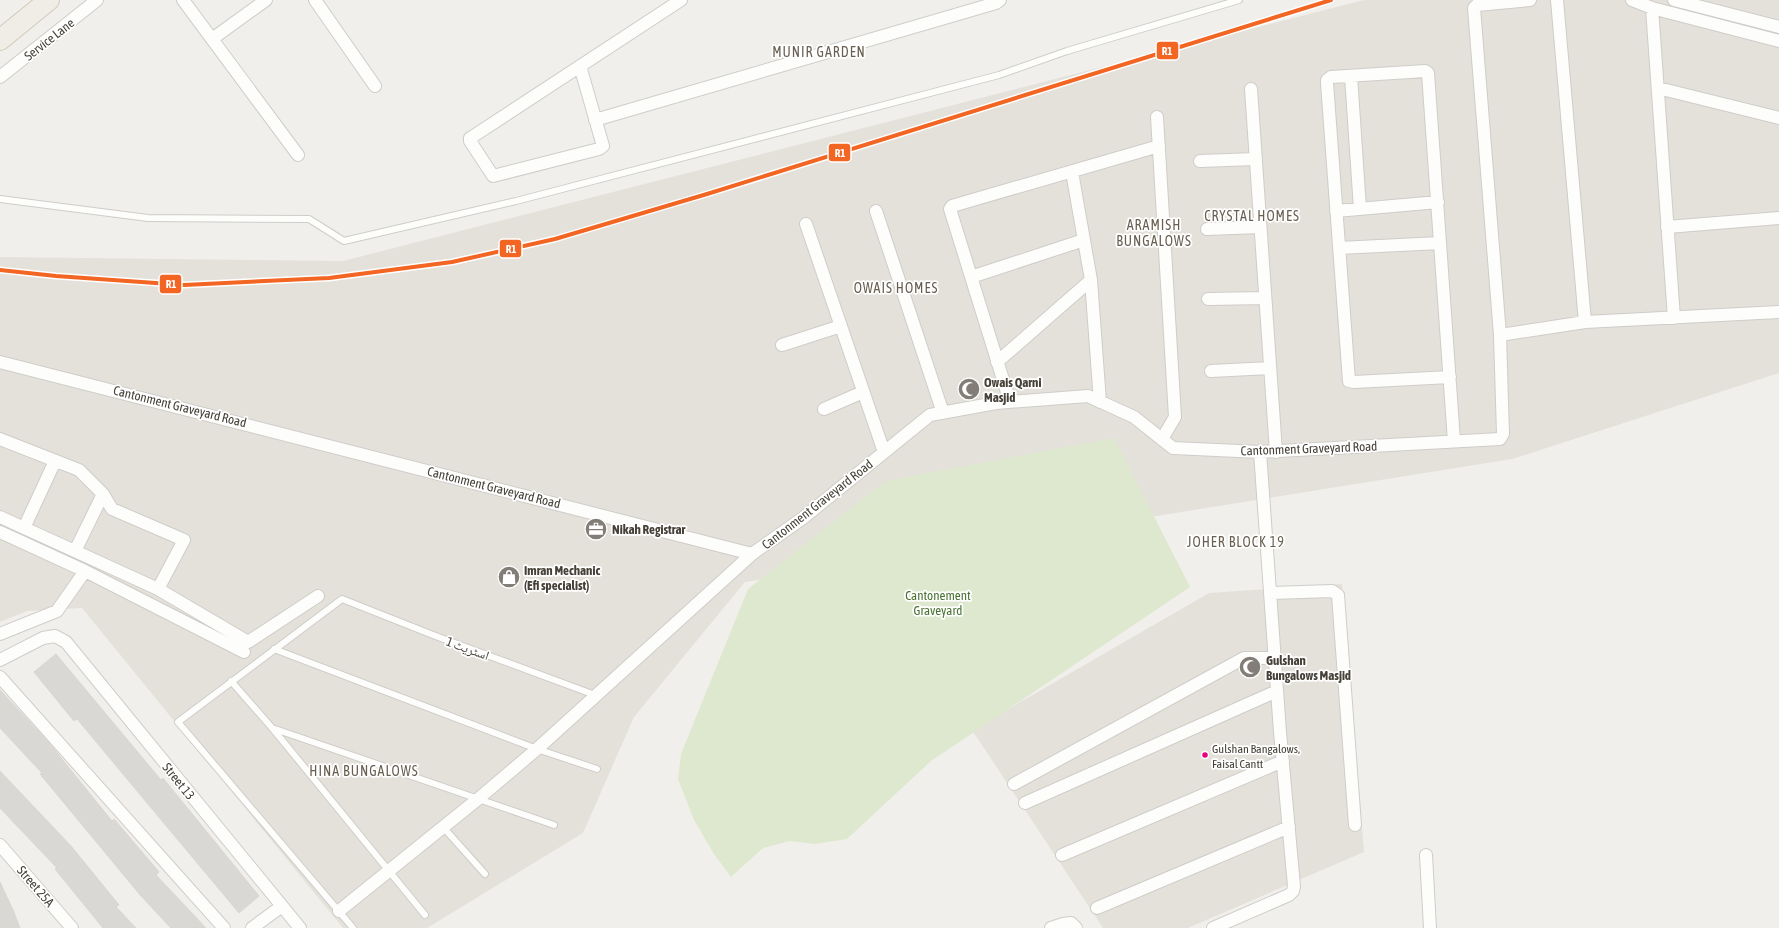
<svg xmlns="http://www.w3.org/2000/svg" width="1779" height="928" font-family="'Asap Condensed','Noto Naskh Arabic',sans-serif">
<rect width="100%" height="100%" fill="#f1efeb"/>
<path fill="#e4e1da" d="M1364,0h415v373l-267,86 -767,123 -111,135 -51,116 -156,95h-84l-261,-320 -55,3 -27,11v-365l343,4z
M1342,584l22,268 -176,76h-85l-131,-198 237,-137z"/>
<path fill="#dee8ce" d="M1114,438l76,149 -259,174 -84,78 -32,5 -25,-3 -27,7 -32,29 -17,-23 -20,-34 -16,-41 3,-25 67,-165 138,-108z"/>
<path fill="#dad8d4" stroke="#d9d6d1" d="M56,654l105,126 2,-2 96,118 -20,17 -162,-194 -3,2 -40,-49z
M0,690l49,53 63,78 2,-2 45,53 -3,3 50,53h-35l-30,-32 -101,-122 2,-1 -42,-45z
M0,771l71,75 48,59 -3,2 20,21h-33l-48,-59 2,-1 -57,-60z
M0,882l13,28 7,18h-20z"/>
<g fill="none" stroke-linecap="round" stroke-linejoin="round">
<g stroke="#cfcdc9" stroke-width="8">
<path id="service" d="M0,199l148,19 161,1 35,22 172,-40 483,-126 68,-24 172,-51
M274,649l263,100 60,20
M231,681l42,48 152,186
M275,729l279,96
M443,827l42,47
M353,928l-175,-206 164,-123 91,36 162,60"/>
</g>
<g stroke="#cfcdc9" stroke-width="14">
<path id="minor" d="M183,0l115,155
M315,0l60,86
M1557,0l28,322
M1632,0l20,8 127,33
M1674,0l105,27
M1652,8l22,310
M212,39l54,-39
M580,66l23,80 -4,3 -106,27 -23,-35v-3l2,-1 209,-137
M1351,76l9,133
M0,77l97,-77
M1658,88l121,30
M1251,89l25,363
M1157,117l18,300 -13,22
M595,120l401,-117 4,-3
M1200,161l56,-2
M1072,172l19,108 9,122
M876,211l67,202
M1336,211l102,-9
M806,224l78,228
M1667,227l112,-9
M1207,229l53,-2
M1339,248l101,-5
M971,277l113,-37
M1208,299l57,-1
M1500,335l85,-13 194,-10
M782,345l59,-19
M0,362l752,192 51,-36 127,-103 66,-12 92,-7 46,21 39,31 87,4 240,-13 3,-5 -3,-99 -26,-327 3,-3 53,-5
M997,362l94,-82
M1211,371l59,-3
M1450,377l-96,5 -5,-1 -22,-298v-3l4,-3 94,-6 3,2 26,368
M1010,402l-60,-193 2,-3 207,-60
M824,409l39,-17
M0,439l79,31 24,24 9,15 72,31 -26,49
M0,517l158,72 90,53 70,-46
M24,528l31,-67
M0,532l85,39 159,81
M75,551l28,-57
M1271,593l61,-2 6,4 17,230
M0,634l57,-23 28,-40
M0,660l43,-22 12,-2 11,6 234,286
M0,677l224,251
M1014,784l230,-126h31
M1025,803l252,-112
M0,845l72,83
M1062,855l221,-94
M1426,855l4,73
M1097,908l192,-81
M339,911l139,-112 59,-50 215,-195
M252,928l30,-22
M1051,928l12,-4 8,-1 5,5
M1213,928l76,-33 4,-4 1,-5 -14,-154 -20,-280"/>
</g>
<g stroke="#d1cabb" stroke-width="22">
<path id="primary" d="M0,40l49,-40"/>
</g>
<use href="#service" stroke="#fdfdfc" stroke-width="6"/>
<use href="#minor" stroke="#fdfdfc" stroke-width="12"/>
<use href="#primary" stroke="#f0ede6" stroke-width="20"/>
<g stroke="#fff" stroke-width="7">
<path id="rail-1" d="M0,270l56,6 128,9 145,-7 123,-16 103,-23 152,-45 624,-194"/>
</g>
<use href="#rail-1" stroke="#f26522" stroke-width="4"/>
</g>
<defs>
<g id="mosque-disc" transform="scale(1.15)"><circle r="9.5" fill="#827e77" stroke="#fff"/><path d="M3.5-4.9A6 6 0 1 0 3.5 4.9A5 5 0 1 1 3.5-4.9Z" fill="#fff"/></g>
<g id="office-disc" transform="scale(1.15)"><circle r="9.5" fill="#827e77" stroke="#fff"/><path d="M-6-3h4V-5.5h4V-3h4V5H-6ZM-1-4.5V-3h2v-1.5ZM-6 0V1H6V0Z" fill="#fff"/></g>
<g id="shop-disc" transform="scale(1.15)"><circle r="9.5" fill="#827e77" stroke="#fff"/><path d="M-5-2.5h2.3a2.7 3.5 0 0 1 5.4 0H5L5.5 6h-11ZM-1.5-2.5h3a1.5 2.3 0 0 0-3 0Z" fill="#fff"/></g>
</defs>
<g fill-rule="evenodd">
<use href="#mosque-disc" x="969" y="389"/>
<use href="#office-disc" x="596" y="529"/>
<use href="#shop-disc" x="509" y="577"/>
<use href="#mosque-disc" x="1250" y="667"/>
</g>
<circle fill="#e5007d" stroke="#fff" stroke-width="1.5" cx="1205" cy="755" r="3.5"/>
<g text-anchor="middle" stroke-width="3.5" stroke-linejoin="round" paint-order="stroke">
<g font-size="12" fill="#464138" stroke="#fff" text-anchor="start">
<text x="1212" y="753">Gulshan Bangalows,<tspan x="1212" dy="15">Faisal Cantt</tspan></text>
</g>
<g font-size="13" fill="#464138" stroke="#fff">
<text transform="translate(49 39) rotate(-38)" y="5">Service Lane</text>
<text transform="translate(180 406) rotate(14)" y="5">Cantonment Graveyard Road</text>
<text transform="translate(1309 448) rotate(-2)" y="5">Cantonment Graveyard Road</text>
<text transform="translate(494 487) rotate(14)" y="5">Cantonment Graveyard Road</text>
<text transform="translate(817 504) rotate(-38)" y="5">Cantonment Graveyard Road</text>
<text transform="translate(468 648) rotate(20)" y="5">اسٹریٹ 1</text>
<text transform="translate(179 781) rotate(51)" y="5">Street 13</text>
<text transform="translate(36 886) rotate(49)" y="5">Street 25A</text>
</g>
<g font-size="13" font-weight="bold" fill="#464138" stroke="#fff" text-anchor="start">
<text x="984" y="387">Owais Qarni<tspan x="984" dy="15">Masjid</tspan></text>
<text x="612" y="534">Nikah Registrar</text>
<text x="524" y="575">Imran Mechanic<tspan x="524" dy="15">(Efi specialist)</tspan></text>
<text x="1266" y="665">Gulshan<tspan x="1266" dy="15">Bungalows Masjid</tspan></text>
</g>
<g font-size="13" fill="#497231" stroke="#fff">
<text x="938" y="600">Cantonement<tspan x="938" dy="15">Graveyard</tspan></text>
</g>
<g font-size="14" letter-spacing="1" fill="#685f51" stroke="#fff">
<text x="819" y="57">MUNIR GARDEN</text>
<text x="1252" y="221">CRYSTAL HOMES</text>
<text x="1154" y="230">ARAMISH<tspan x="1154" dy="16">BUNGALOWS</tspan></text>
<text x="896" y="293">OWAIS HOMES</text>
<text x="1236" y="547">JOHER BLOCK 19</text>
<text x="364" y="776">HINA BUNGALOWS</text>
</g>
</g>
<g stroke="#fff" stroke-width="1.5">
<rect x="1156" y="41" width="23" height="19" rx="4" fill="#f26522"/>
<rect x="828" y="143" width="23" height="19" rx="4" fill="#f26522"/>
<rect x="499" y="239" width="23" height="19" rx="4" fill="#f26522"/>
<rect x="159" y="274" width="23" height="20" rx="4" fill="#f26522"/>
</g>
<g font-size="11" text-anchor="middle" font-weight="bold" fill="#fff">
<text x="1167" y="55">R1</text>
<text x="840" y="157">R1</text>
<text x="511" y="253">R1</text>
<text x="171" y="288">R1</text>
</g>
</svg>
